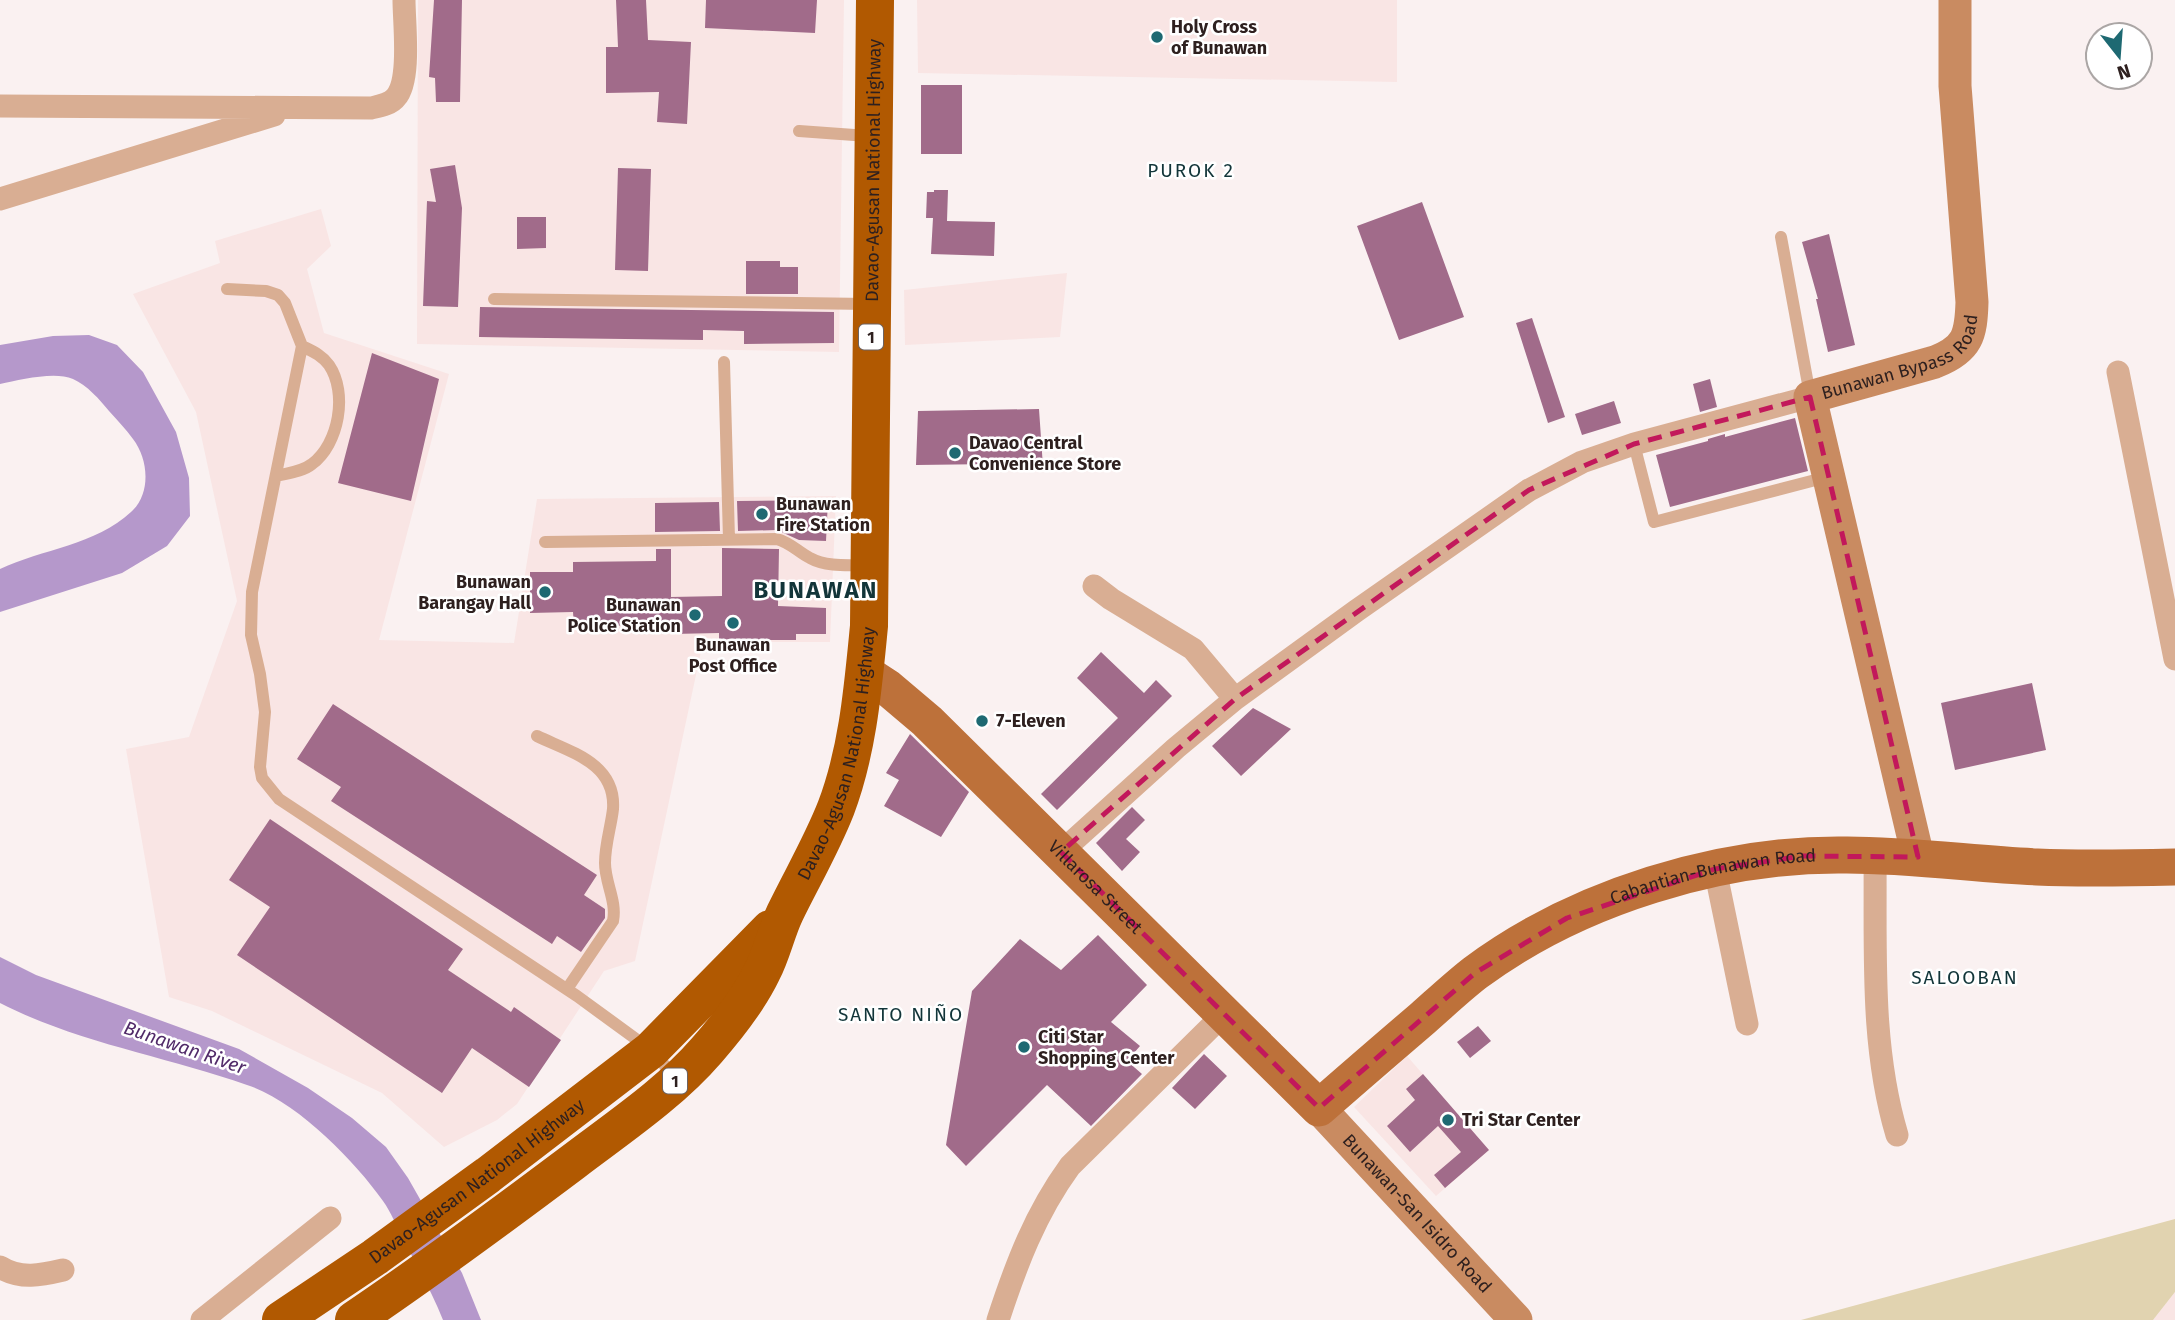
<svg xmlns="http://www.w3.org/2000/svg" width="2175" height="1320" font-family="'Fira Sans',sans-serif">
<rect width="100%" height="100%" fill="#faf1f1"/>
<path fill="#f9e5e4" d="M418,0h426l-5,352 -422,-8z
M917,0h480v82l-479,-9z
M321,209l10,37 -24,23 17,64 125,41 -70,266 135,3 23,-144 299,-3 -6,146h-127l-68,319 -31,10 -87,133 -20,16 -53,27 -62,-54 -170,-82 -43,-14 -43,-248 63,-12 48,-136 -41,-189 -63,-118 87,-31 -5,-22z
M1067,273l-7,64 -155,8 -1,-55z
M1407,1056l82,94 -53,46 -82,-89z
M2175,1292v28h-22z"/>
<path fill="#e1d3b0" d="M2175,1219v73l-22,28h-352z"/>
<path fill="#b598cb" d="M89,335l28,10 26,27 33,60 13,46 1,38 -23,30 -45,27 -122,39v-43c42,-20 96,-24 131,-57 20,-18 18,-52 2,-73 -7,-10 -16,-19 -24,-28 -9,-11 -22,-26 -36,-32 -19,-8 -53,1 -73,5v-39l53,-9z
M0,957l36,18 203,74 69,39 44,30 34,29 22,31 54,95 19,47h-38c-11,-28 -26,-54 -40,-81 -6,-12 -12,-27 -20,-38 -29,-41 -87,-100 -136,-116 -82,-29 -169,-42 -247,-82z"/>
<path fill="#a16b8a" d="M434,0h28l-2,102h-24l-1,-24 -6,-1z
M616,0h30l2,40 43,2 -4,82 -30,-2 2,-30 -53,1v-46h12z
M706,0h111l-2,33 -110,-5z
M921,85h41v69h-41z
M455,165l7,43 -4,99 -35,-1 4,-105 9,1 -6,-33z
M618,168l33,1 -3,102 -33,-1z
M934,190h14l-1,31 48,1 -1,34 -63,-2 2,-36h-7l1,-26h7z
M1422,202l42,115 -65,23 -42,-114z
M517,217h29v31l-29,1z
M1829,234l26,111 -27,7 -12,-53h2l-16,-57z
M746,261h34v6h18v27h-52z
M480,307l354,5v31l-90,1v-13l-41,-1v10l-224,-3z
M1532,318l33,99 -17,6 -32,-100z
M372,353l67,26 -28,122 -73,-18z
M1710,379l7,28 -17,5 -7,-28z
M1614,401l7,22 -39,12 -7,-21z
M1039,409l4,58 -49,1v-4l-78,1 2,-54z
M1795,418l13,53 -138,36 -14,-52 52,-14v-2l17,-5v3z
M828,500l-2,41 -27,-1 -22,-10 -39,1 -1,-30z
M719,502l1,29 -65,1v-29z
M722,548l57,1 -1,57 48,2v26h-30v6h-77v-7l-47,1v-9l-98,1 -1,-14 -43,1v-41h43v-10l83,-1v-12h15v48l51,-1z
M1101,652l43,41 12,-13 16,16 -115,114 -16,-16 77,-76 -41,-40z
M2032,683l14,67 -91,20 -14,-67z
M333,704l264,171 -13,20 21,14v9l-24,34 -24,-16 -5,8 -221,-143 10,-14 -44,-28z
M1253,708l38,21 -50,47 -29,-30z
M910,734l59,58 -28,45 -57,-31 15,-26 -13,-7z
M1132,807l13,13 -19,19 14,13 -18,19 -26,-28z
M270,819l193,130 -15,21 63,42 3,-5 47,33 -32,47 -57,-39 -30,45 -205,-138 33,-48 -41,-27z
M1098,935l49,50 -36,37 29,24 -13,15 15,13 -51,52 -44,-41 -81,81 -20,-21 26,-154 48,-52 41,31z
M1478,1026l13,15 -21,17 -13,-16z
M1204,1054l23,22 -32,33 -23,-21z
M1423,1074l66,76 -44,38 -11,-13 27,-23 -23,-26 -28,26 -23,-26 28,-26 -9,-11z"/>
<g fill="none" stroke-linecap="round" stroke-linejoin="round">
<path stroke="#d9ae93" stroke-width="12" d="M799,131l69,5
M1781,237l29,158
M227,289l39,2 12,4 7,8 17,43 -50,246 -1,43 9,39 5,38 -5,55 2,11 17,21 298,197 74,54 25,28
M494,299l374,5
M724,362l5,177
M1634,444l20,78 173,-45
M276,476c12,-3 26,-4 36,-12 27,-20 36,-71 17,-99 -7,-10 -17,-14 -27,-19
M545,542l232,-3c14,4 21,13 33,19 16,9 38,7 56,7
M537,736c33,16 79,27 76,73 -2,18 -8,35 -8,54 0,20 12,38 8,58l-46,68"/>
<path stroke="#d9ae93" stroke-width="23" d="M0,106l371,2c9,-2 20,-4 25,-11 15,-17 8,-74 8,-97
M0,199l274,-84
M2118,372l57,287
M1094,586l17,13 82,50 42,50
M1061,852l115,-104 59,-49 121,-88 173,-121 53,-28 52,-18 176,-47
M1875,855c1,94 -5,190 22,280
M1715,869l32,155
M0,1267c20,13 42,8 63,3
M202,1320l128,-102
M998,1320c18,-55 37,-106 72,-154l154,-152"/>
<g stroke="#c98b61" stroke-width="33">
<path id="s1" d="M1918,857l-108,-460 125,-35c33,-13 36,-27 37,-60l-17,-216v-86"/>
<path id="s2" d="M1319,1108l197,212"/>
</g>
<path stroke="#bd713a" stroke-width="37" id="s3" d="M865,673l23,15 39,33 392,387c34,-30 69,-60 104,-90 17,-15 34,-31 52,-45 102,-76 246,-120 372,-118 64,0 127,9 190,12 46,2 92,1 138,0"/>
<g stroke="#b15901" stroke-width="38">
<path id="s4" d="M281,1320l94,-63 113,-82 163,-125 119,-121"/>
<path id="s5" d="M354,1320c74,-50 147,-104 219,-158 46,-35 97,-69 134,-112 21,-24 41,-49 55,-78 10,-19 14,-40 23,-59 17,-35 37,-69 51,-105 22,-58 27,-121 33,-182l6,-626"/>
</g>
</g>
<path fill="none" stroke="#c2185b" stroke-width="5" stroke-dasharray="14 9" stroke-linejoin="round" d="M1810,397l108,460 -115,-1 -88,13 -148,49 -92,55 -156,135 -258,-256 174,-153 294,-209 105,-46z"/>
<g fill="#1e6972" stroke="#fff" stroke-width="2.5">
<circle cx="1157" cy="37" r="7"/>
<circle cx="955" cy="453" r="7"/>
<circle cx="762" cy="514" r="7"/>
<circle cx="545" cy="592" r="7"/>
<circle cx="695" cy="615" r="7"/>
<circle cx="733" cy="623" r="7"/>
<circle cx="982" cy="721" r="7"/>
<circle cx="1024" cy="1047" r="7"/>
<circle cx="1448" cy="1120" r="7"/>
</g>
<g text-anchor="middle" stroke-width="5" stroke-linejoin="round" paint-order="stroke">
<g fill="#fff" stroke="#6d6362" stroke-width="2">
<rect x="859" y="324.5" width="24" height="25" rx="5"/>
<rect x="663" y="1068.5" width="24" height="25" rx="5"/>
</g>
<g font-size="16" font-weight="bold" fill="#2e201f">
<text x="871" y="343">1</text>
<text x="675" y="1087">1</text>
</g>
<g font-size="18" font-weight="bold" fill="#2e201f" stroke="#fff" text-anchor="start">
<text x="1171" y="33">Holy Cross<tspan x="1171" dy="21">of Bunawan</tspan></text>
<text x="969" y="449">Davao Central<tspan x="969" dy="21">Convenience Store</tspan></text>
<text x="776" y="510">Bunawan<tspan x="776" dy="21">Fire Station</tspan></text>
<text x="531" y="588" text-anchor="end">Bunawan<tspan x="531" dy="21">Barangay Hall</tspan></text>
<text x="681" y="611" text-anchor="end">Bunawan<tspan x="681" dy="21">Police Station</tspan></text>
<text x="733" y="651" text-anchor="middle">Bunawan<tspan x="733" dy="21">Post Office</tspan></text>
<text x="996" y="727">7-Eleven</text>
<text x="1038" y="1043">Citi Star<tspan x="1038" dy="21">Shopping Center</tspan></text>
<text x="1462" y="1126">Tri Star Center</text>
</g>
<g font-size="18" fill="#2e201f" stroke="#fff">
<text dy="6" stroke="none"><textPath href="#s5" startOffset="1362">Davao-Agusan National Highway</textPath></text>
<text dy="6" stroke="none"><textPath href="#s1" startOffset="576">Bunawan Bypass Road</textPath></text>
<text dy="6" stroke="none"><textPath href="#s5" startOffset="774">Davao-Agusan National Highway</textPath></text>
<text dy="6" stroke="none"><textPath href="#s3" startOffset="1096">Cabantian-Bunawan Road</textPath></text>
<text dy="6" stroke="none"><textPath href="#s3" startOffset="315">Villarosa Street</textPath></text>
<text dy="6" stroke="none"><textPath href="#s4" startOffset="240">Davao-Agusan National Highway</textPath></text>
<text dy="6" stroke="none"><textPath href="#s2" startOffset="144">Bunawan-San Isidro Road</textPath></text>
</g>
<g font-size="19" letter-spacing="2" fill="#123539" stroke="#fff">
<text x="1191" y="177">PUROK 2</text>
<text x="1965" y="984">SALOOBAN</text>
<text x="901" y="1021">SANTO NIÑO</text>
</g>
<g font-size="19" font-style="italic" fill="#512b69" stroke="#fff">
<text transform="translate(185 1047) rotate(19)" y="7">Bunawan River</text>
</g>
<g font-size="24" font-weight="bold" letter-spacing="2" fill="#123539" stroke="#fff">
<text x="816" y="598">BUNAWAN</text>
</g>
</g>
<g transform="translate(2119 56) rotate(163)"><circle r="33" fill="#ffffff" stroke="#aba6a5" stroke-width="2"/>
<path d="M0-5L12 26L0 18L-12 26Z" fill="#1e6972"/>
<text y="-10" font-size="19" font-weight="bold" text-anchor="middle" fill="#2e201f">N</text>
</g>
</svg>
